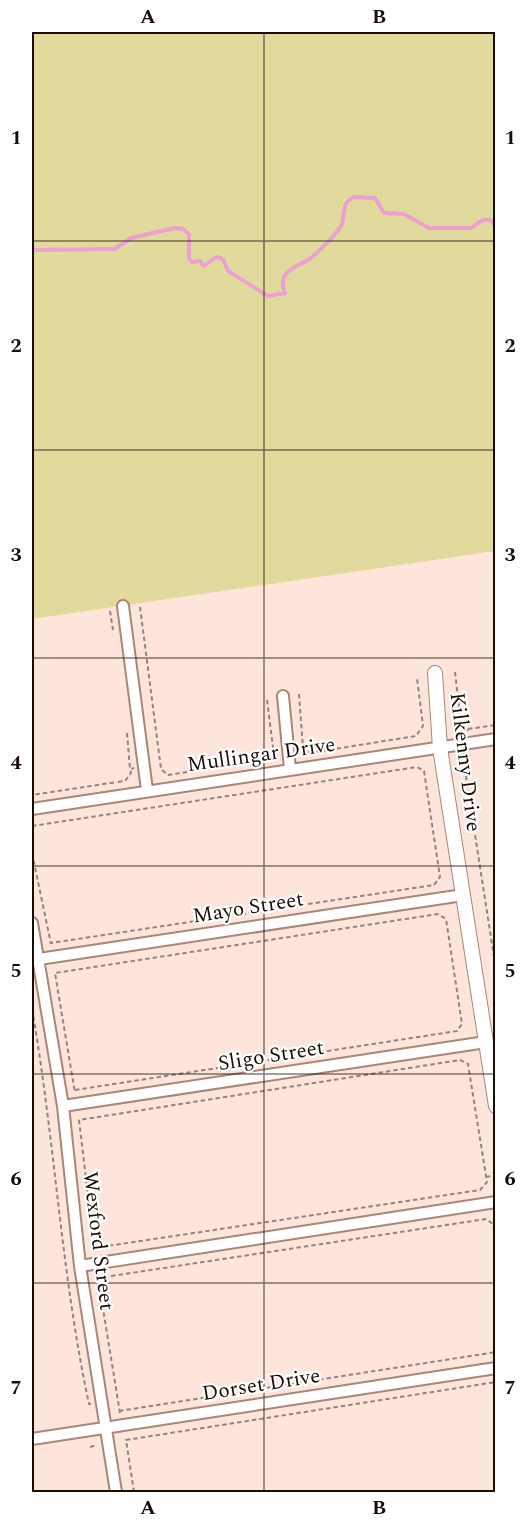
<svg xmlns="http://www.w3.org/2000/svg" width="527" height="1524" font-family="Spectral,serif">
<rect width="100%" height="100%" fill="#fee5dc"/>
<path fill="#e2da9c" d="M32,32h463v519l-463,68z"/>
<g fill="none" stroke-linecap="round" stroke-linejoin="round">
<path stroke="#eda1d0" stroke-width="4" d="M32,250l83,-1 16,-11 44,-10 8,1 6,5v25l3,3 8,-1 4,5 12,-9 7,2 5,12 40,25 17,-3c-9,-22 11,-25 26,-35 6,-4 11,-11 17,-16 3,-2 12,-14 14,-18 3,-11 -1,-21 12,-27l21,1 9,15 20,1 25,14h43c7,-6 11,-11 20,-7l4,8"/>
<g stroke="#aa8578" stroke-width="14">
<path id="minor" d="M123,606l24,184
M283,696l7,73
M32,809l464,-70
M32,923l31,183 17,160 36,226
M39,959l424,-64
M63,1106l423,-64
M80,1266l416,-64
M32,1439l464,-71"/>
</g>
<g stroke="#aa8578" stroke-width="16">
<path id="tertiary" d="M435,673l5,75 56,358"/>
</g>
<path stroke="#96837b" stroke-width="2" stroke-dasharray="4.5 3" stroke-linecap="butt" d="M140,607l21,162 7,6 100,-16 5,-7v-5
M110,611l3,19
M455,672l6,52 7,7
M299,694l4,54 6,5 107,-17 7,-10 -6,-48
M267,700l6,47
M468,729l28,-4
M127,733l3,36 4,-1
M470,755l-5,7v8l31,200
M118,782l7,-1 6,-8 -1,-4
M33,799l-1,-4 85,-13
M32,826l385,-59 7,4 16,106 -6,8 -383,58
M32,853l19,91
M32,1009c23,131 29,265 57,395h2
M75,1090l382,-59 5,-7 -16,-105 -8,-5 -383,59 20,120
M486,1177l10,-2
M94,1248l386,-58 7,-8 -19,-118 -8,-4 -381,60 16,134
M119,1411l377,-59
M120,1413l-22,-135 388,-59 7,5 3,17
M90,1447l7,-2
M134,1492l-8,-52 370,-58"/>
<use href="#minor" stroke="#fff" stroke-width="10"/>
<use href="#tertiary" stroke="#fff" stroke-width="14"/>
</g>
<path fill="none" stroke="#190c07" stroke-width="1.5" stroke-opacity="0.55" d="M264,32v1460M32,241h464M32,450h464M32,658h464M32,866h464M32,1074h464M32,1283h464"/>
<g text-anchor="middle" stroke-width="4.5" stroke-linejoin="round" paint-order="stroke">
<g font-size="21" fill="#190c07" stroke="#fff">
<text transform="translate(261 754) rotate(-8)" y="7">Mullingar Drive</text>
<text transform="translate(466 762) rotate(83)" y="7">Kilkenny Drive</text>
<text transform="translate(248 907) rotate(-9)" y="7">Mayo Street</text>
<text transform="translate(271 1055) rotate(-9)" y="7">Sligo Street</text>
<text transform="translate(99 1241) rotate(83)" y="7">Wexford Street</text>
<text transform="translate(261 1384) rotate(-9)" y="7">Dorset Drive</text>
</g>
</g>
<rect width="527" height="1524" fill="none" stroke="#ffffff" stroke-width="66"/>
<rect x="33" y="33" width="461" height="1458" fill="none" stroke="#190c07" stroke-width="2"/>
<g font-size="20" text-anchor="middle" font-weight="bold" fill="#190c07">
<text x="148" y="23">A</text>
<text x="379" y="23">B</text>
<text x="16" y="144">1</text>
<text x="510" y="144">1</text>
<text x="16" y="352">2</text>
<text x="510" y="352">2</text>
<text x="16" y="561">3</text>
<text x="510" y="561">3</text>
<text x="16" y="769">4</text>
<text x="510" y="769">4</text>
<text x="16" y="977">5</text>
<text x="510" y="977">5</text>
<text x="16" y="1185">6</text>
<text x="510" y="1185">6</text>
<text x="16" y="1394">7</text>
<text x="510" y="1394">7</text>
<text x="148" y="1514">A</text>
<text x="379" y="1514">B</text>
</g>
</svg>
